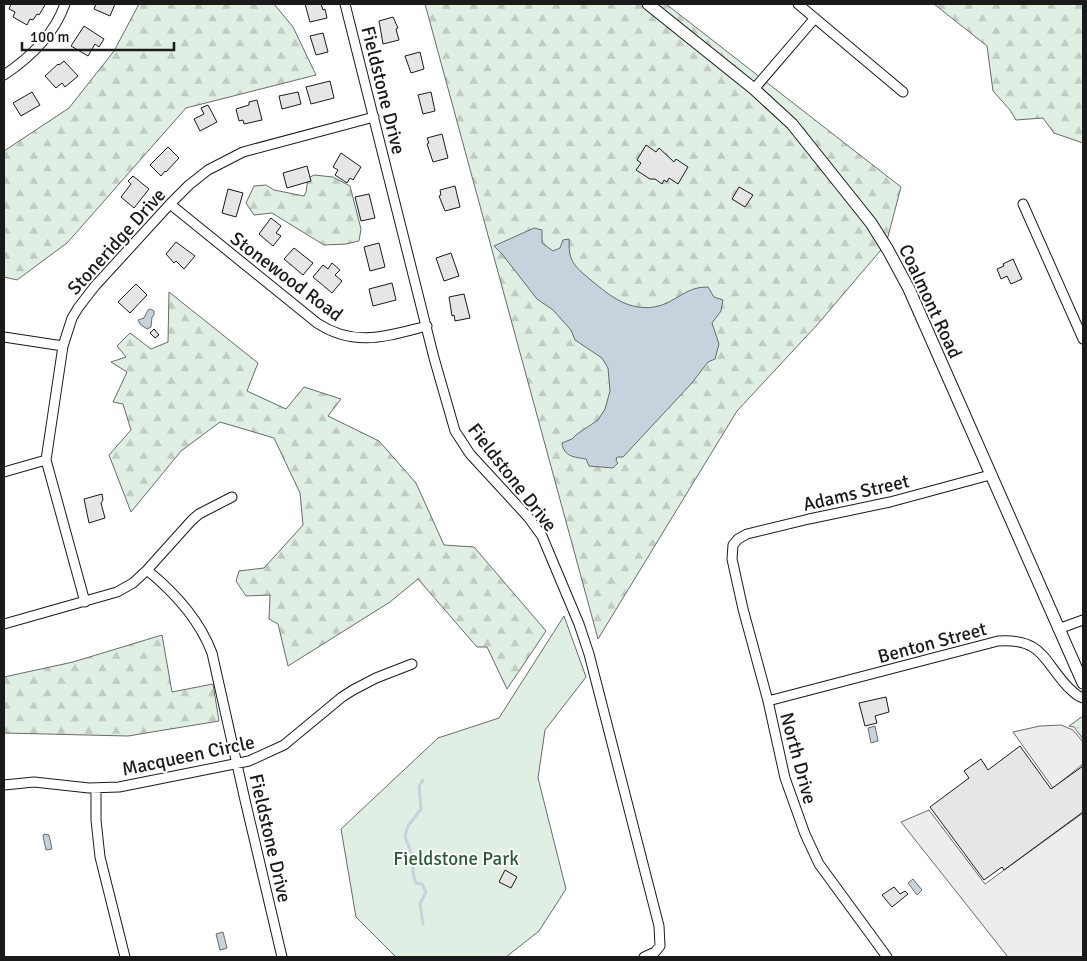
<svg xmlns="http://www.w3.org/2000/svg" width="1087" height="961" font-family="Signika,sans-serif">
<defs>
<pattern id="grass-dots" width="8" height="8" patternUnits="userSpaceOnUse" patternTransform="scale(1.25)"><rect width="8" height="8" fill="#e0efe3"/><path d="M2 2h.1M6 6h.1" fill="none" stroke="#c0ccc2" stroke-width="1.8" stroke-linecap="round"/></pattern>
<pattern id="forest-firs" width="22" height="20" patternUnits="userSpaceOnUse" patternTransform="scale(1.25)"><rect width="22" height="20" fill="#e0efe3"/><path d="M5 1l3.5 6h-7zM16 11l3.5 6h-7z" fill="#c0ccc2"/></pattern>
</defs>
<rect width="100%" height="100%" fill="#fff"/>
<path fill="url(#grass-dots)" stroke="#6a6a6a" d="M1083,716v23l-9,-12 -5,-1z"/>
<path fill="url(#forest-firs)" stroke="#6a6a6a" d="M139,4h135l19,23 23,48 -130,33 -119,135 -50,37 -13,-3v-126l65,-43 45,-57z
M425,4h241l235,183 -15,57 -69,81 -80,86 -139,228z
M934,4h149v139l-29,-10 -11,-15 -27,2 -6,-10 -17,-19 -6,-45z
M314,175l19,2 17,9 11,43 -2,12 -13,3 -22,1 -52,-32 -18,2 -8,-12 8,-17 12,-1 8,5 30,6 2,-4 2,-14z
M169,292l89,71 -11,28 39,18 18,-22 37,12 -13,17 51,25 37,42 28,62 30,2 72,84 -39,58 -20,-42h-10l-59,-68 -28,23 -102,64 -10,-42 -9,-5 1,-24 -24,1 -10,-15 3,-10 25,-3 39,-43 -3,-32 -26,-55 -54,-16 -39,29 -50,61 -22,-57 22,-25 -8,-26 -10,-2 14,-30 -16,-10 15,-5 -9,-11 13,-13 21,16 17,-7z
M162,635l10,57 41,-8 6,37 -91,15 -124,-3v-56l69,-15z"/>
<path fill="#e0efe3" stroke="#6a6a6a" d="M564,616l22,61 -41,53 -7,48 28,111 -27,42 -33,26h-110l-40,-40 -15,-88 97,-91 61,-20z"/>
<path fill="#ededed" stroke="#6a6a6a" d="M1061,725l12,5 10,12v22l-30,24 -40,-56 27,-6z
M929,810l56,74 98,-71v144h-75l-107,-135z"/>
<path fill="#c6d2dc" stroke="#6a6a6a" d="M534,228l8,2v13l11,8 7,-3 3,-8 6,-1c0,6 0,14 2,19 4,10 13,16 21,23 18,15 37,30 62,26 21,-3 31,-21 54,-20l6,10 9,3 -2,11 -9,12 7,21 -4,15 -7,3 -17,22 -68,73h-6l-1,4 2,2 -5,5 -24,-2 -3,-7c-12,-2 -22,-2 -24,-16l10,-4 5,-5 21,-14 7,-11 5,-18 -2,-23 -6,-10 -27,-18 -4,-10 -18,-20 -16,-11 -35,-45 -8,-8z
M150,309l4,2v4l-2,2 -1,10 -4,2 -7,-5 -2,-4 6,-2 4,-8z
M875,726l3,15 -7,2 -3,-15z
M44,834l5,1 3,14 -6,1 -3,-14z
M913,879l9,11 -5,5 -9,-12z
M223,932l4,16 -7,2 -4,-16z"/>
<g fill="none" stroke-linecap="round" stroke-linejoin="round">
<path stroke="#c6d2dc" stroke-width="3" d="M423,780l-4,6 2,23 -13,17 -3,10 8,22v15l3,10 6,1 4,8 -6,12 3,20"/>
</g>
<path fill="#e6e6e6" stroke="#1a1a1a" d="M11,4h31l3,1 -6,10 -2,-1 -4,6 -3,-1 -3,6 -14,-8 2,-5 -6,-3z
M96,4h19l-5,12 -16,-7z
M305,4h16l2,6 2,-1 2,9 -17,4z
M393,17l5,11 -2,1 3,11 -16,4 -4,-23z
M84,26l20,13 -5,8 -4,-3 -7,12 -17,-10z
M323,33l5,19 -12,3 -6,-19z
M420,52l4,17 -13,4 -6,-17z
M64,61l14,15 -13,11 -3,-4 -6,5 -11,-12 13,-12 1,1z
M330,81l4,17 -23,6 -5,-17z
M32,92l8,13 -19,11 -8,-13z
M298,92l3,12 -19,5 -3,-13z
M431,92l4,19 -12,3 -5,-19z
M257,100l5,20 -18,4 -1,-4 -4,1 -3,-12 13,-4v-3z
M208,105l9,17 -17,9 -6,-12 10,-5 -3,-6z
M442,134l6,24 -15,4 -6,-18 2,-1 -2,-5z
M646,145l10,7 3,-4 15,14 2,-3 12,8 -10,17 -9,-6 -2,4 -3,-2 -2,4 -7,-5h-5l-14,-9 5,-7 -4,-3z
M168,147l11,11 -13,14 -1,-1 -4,5 -11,-11z
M341,153l20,14 -8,13 -3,-2 -3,5 -12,-8 3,-5 -5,-3z
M307,166l4,15 -24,7 -4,-15z
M133,176l16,13 -15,19 -13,-11 10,-13 -3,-3z
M455,186l5,21 -15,4 -6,-15 2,-1 -1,-5z
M739,187l14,8 -8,12 -13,-8z
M228,189l15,4 -7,24 -14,-4z
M369,194l6,24 -14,3 -6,-24z
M271,218l10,8 -5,7 5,3 -8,10 -14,-12z
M176,242l19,14 -11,13 -8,-8 -2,2 -8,-9z
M379,243l6,24 -15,4 -6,-24z
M294,248l19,15 -10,12 -19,-16z
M451,253l8,23 -15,5 -8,-23z
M1013,259l9,20 -11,5 -4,-8 -6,3 -4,-10 7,-3 -1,-2z
M332,263l8,7 -5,5 7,6 -10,12 -19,-16 10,-12 5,4z
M392,283l4,17 -23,6 -4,-17z
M136,284l11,11 -17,18 -12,-11z
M464,294l6,24 -15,3 -1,-6 -2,1 -3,-19z
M154,329l5,6 -4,3 -5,-5z
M102,494l1,6 -2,3 4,15 -16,5 -5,-24z
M886,697l3,15 -14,4 2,7 -12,3 -6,-23z
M1020,746l31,43 32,-23v46l-79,58 -2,-3 -18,13 -54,-73 39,-29 -5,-7 17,-12 7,11z
M505,870l12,7 -6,11 -12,-6z
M894,887l6,7 5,-3 3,3 -16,13 -10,-12z"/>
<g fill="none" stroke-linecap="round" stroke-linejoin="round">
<g stroke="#1a1a1a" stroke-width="11">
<path id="minor" d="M345,4l89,354 21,73 15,23 58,63 14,19 37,88 10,30 70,272 1,20 -5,6 -11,5
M798,4l105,88
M4,75c27,-18 50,-40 61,-71
M754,89l61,-71
M170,204l147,119c38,25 70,13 110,3
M1023,204l60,135
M4,337l59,9
M4,472l42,-12
M147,570c27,22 53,51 65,83l33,147 37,157
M85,602l-39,-142 17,-114 9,-28 6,-10 17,-22 75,-82 19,-19 19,-15 35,-18 131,-35
M4,624l113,-32 16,-9 14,-13 45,-50 7,-6 33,-17
M1058,629l25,-9
M768,701l230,-60c44,-3 45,19 69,45 5,5 9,10 16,12
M4,785l30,-3 55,6 30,-1 130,-26 35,-16 58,-48 11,-7 23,-12 36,-14
M96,788v32l4,37 25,100
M887,957l-68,-93 -14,-30 -20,-56 -17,-77 -25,-92 -11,-50 1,-14 5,-6 9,-5 62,-15 81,-17 100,-27"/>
</g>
<g stroke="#1a1a1a" stroke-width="13">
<path id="tertiary" d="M648,4l106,85 38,35 79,99 17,27 21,39 174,394"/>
</g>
<use href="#minor" stroke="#fff" stroke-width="9"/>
<use href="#tertiary" stroke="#fff" stroke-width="11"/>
</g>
<g text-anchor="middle" stroke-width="4" stroke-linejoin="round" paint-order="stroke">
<g font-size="19" fill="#1a1a1a" stroke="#fff">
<text transform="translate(384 90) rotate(76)" y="7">Fieldstone Drive</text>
<text transform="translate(116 241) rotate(-48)" y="7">Stoneridge Drive</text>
<text transform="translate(287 276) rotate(37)" y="7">Stonewood Road</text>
<text transform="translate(931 301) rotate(65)" y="7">Coalmont Road</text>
<text transform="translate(513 477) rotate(52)" y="7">Fieldstone Drive</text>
<text transform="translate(856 492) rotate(-13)" y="7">Adams Street</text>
<text transform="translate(932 642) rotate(-15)" y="7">Benton Street</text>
<text transform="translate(188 755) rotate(-12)" y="7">Macqueen Circle</text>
<text transform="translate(799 758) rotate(75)" y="7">North Drive</text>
<text transform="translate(271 838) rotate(77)" y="7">Fieldstone Drive</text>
</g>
<g font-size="19" fill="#2b5a34" stroke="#fff">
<text x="456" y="865">Fieldstone Park</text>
</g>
</g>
<rect width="1087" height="961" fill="none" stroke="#1a1a1a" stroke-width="10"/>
<path d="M22 42v8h152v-8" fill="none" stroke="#1a1a1a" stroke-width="2.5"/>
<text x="30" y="42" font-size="15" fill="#1a1a1a" stroke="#ffffff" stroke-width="4" paint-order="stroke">100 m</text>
</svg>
